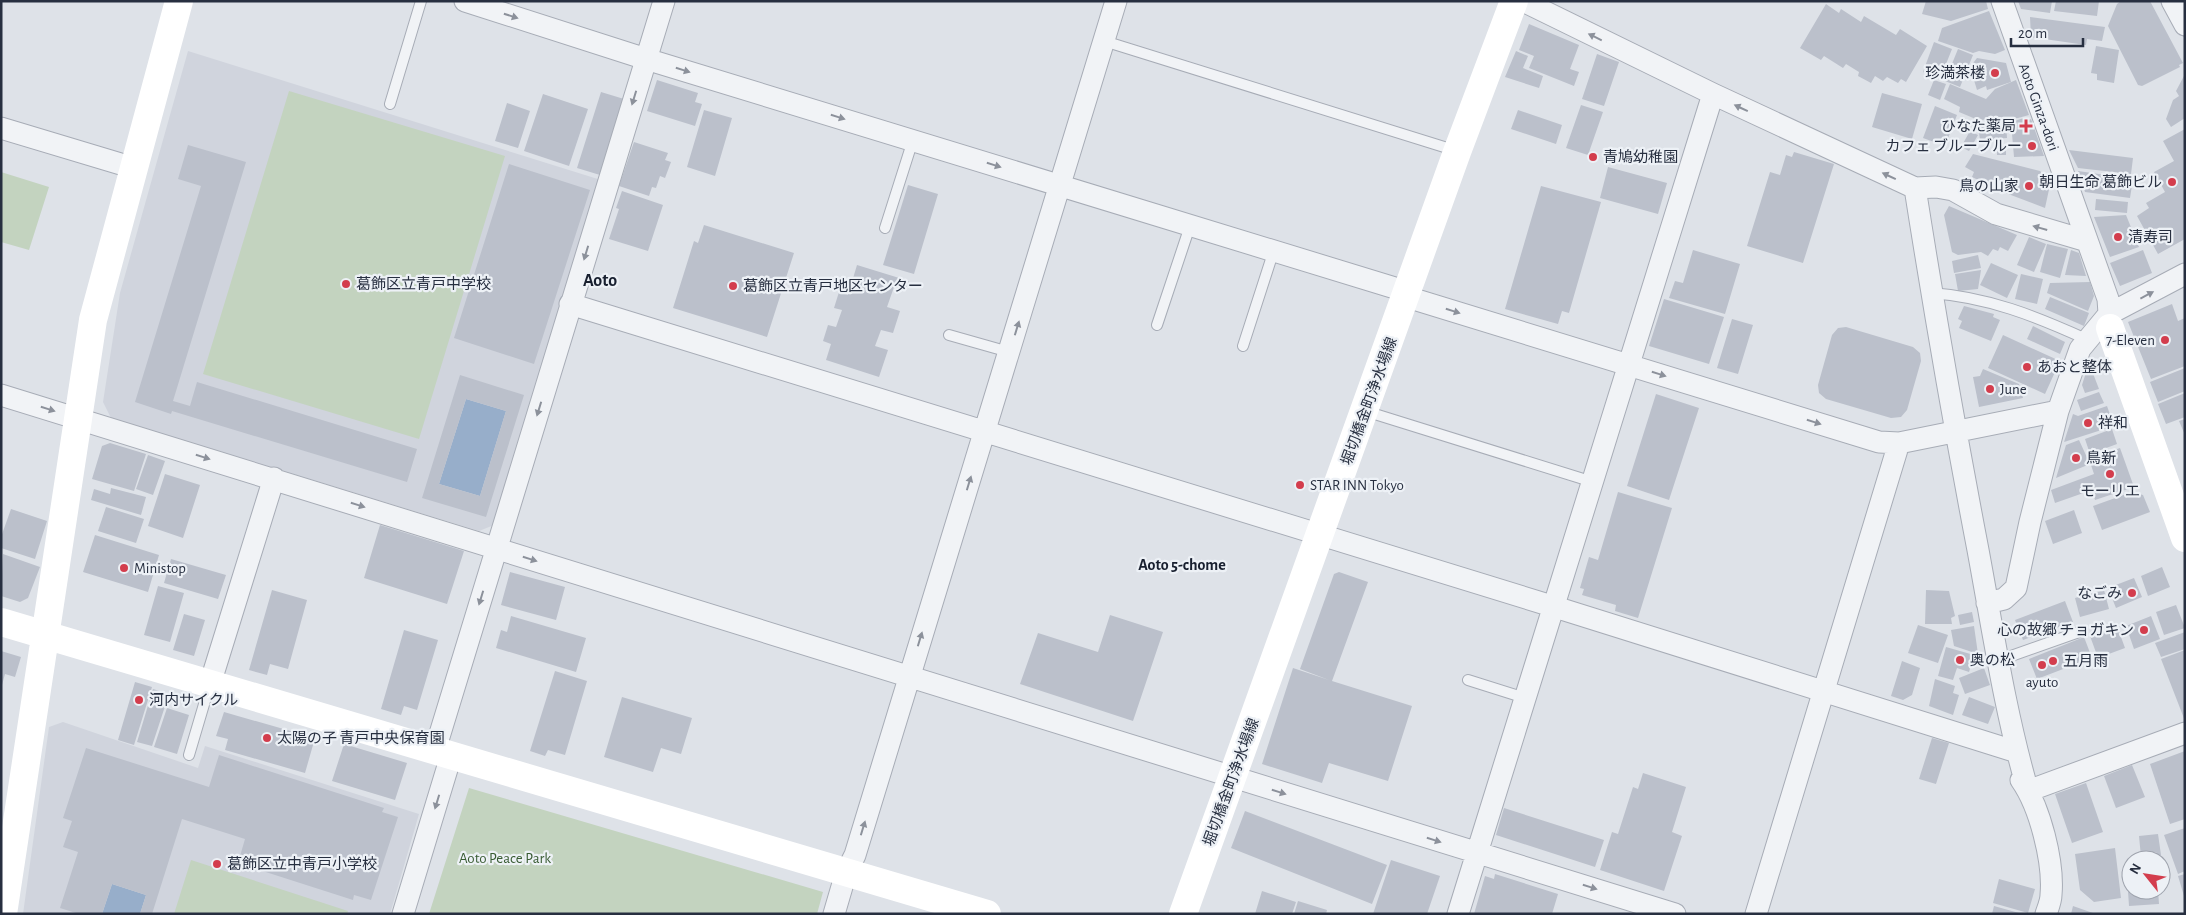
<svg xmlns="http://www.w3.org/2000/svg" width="2186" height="915" font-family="'Alegreya Sans','Noto Sans JP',sans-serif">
<rect width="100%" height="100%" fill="#dee2e8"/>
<path fill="#d0d4dd" d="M188,51l413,129 -107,345 -15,6 -368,-113 -8,-16 17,-109z
M63,722l135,46 7,-22 214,68 -29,100h-367l26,-187z"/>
<path fill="#c3d3bf" d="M289,91l216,65 -86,283 -216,-65z
M1,172l48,15 -20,63 -28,-8z
M469,788l354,104 -6,22h-388z
M191,860l157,51 -1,3h-173z"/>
<path fill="#97aeca" d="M466,399l40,12 -26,85 -41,-12z
M112,884l34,11 -6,19h-38z"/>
<path fill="#bbc0cb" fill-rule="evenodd" d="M1926,1h60l2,8 -37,12 -29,-7z
M2018,1h34l-2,12 -29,-4z
M2056,1h43l-2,15 -43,-5z
M2121,1h29l33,62 -4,2 1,2 -38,19 -4,-1 -30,-59 9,-22z
M1826,4l13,9 2,-4 20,13 3,-6 32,19 4,-6 27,17 -21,36 -5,-3 -3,4 -11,-6 -4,4 -8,-5 -4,7 -13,-7 1,-4 -13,-8 -3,4 -19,-12 -3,4 -21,-12z
M1989,11l16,39 -10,4 -16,-3 -6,2 -35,-12 4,-13z
M2030,17l75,10 -3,14 -15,-2 -1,6 -55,-8z
M1529,24l50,21 -9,24 9,3 -5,14 -45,-18 5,-12 -15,-6z
M1934,42l18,7 -12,30 -17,-7z
M2096,46l23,4 -5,33 -17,-3v-6l-6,-1z
M1958,49l15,6 -13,32 -15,-6z
M1516,51l12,5 -5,12 20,8 -4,12 -34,-11z
M1597,54l22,8 -15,44 -22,-7z
M1977,58l29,5 5,19 -24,8 -1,-4 -9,4 -7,-23z
M2185,74v44l-14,9 -5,-8 7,-19 6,-4 -3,-5z
M657,80l41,13 -3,9 7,2 -7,22 -48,-15z
M1934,80l12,4 -6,16 -12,-5z
M2016,80l13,35 -11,3 -40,2 -19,-8 1,-5 -16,-8 6,-15 36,15 9,-10z
M601,92l23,7 -24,76 -23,-7z
M1882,93l40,11 -10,35 -40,-12z
M543,94l45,15 -19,57 -45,-15z
M507,103l23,8 -12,37 -23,-7z
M1581,105l22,7 -15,43 -22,-7z
M1935,106l22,9 -12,31 -22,-8z
M704,110l28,8 -17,58 -28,-9z
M1518,110l44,15 -6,19 -45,-15z
M2024,118l2,3 5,-2 13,37 -30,1 -3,-35z
M2006,123l1,15 -27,2 -2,-15z
M2185,129v110l-27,15 -21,-38 12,-8 -3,-5 19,-11 -11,-20 20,-11 -11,-20z
M1970,131l8,4 -9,16 -8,-4z
M634,142l34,11 -3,7 6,2 -6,16 -5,-2 -4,12 -4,-1 -3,9 -30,-10z
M188,145l58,17 -73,239 17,5 7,-24 220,67 -10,33 -235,-71 -1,3 -36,-12 66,-216 -23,-7z
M1997,146h9v9h-9z
M2069,150l64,8 -2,16 -53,-6z
M1794,152l40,12 -31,99 -56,-17 23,-74 10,3 6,-20 6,2z
M1973,154l67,17 9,9 1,5 -5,23 -42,-16 -31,-15 2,-5 -9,-5z
M509,164l81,26 -56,174 -80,-26z
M1608,167l59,16 -9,31 -58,-16z
M2078,171l55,8 -3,19 -45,-6z
M908,185l30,9 -24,80 -31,-9z
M1541,186l60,16 -32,111 -7,-2 -4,13 -53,-15z
M622,191l41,14 -15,46 -39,-12 10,-30 -3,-1z
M2096,199l32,3 -1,11 -32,-3z
M1949,206l68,29 -9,16 -8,-4 -2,4 -5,-2 -5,7 -7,-4 -23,3 -6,-3 -8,-37z
M2126,215l13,32 -29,10 -16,-40z
M704,225l90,28 -27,84 -94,-29 21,-67 4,2z
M2029,237l17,7 -12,28 -17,-7z
M2047,244l21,5 -8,29 -20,-6z
M1693,250l47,14 -15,50 -56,-16 6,-17 8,2z
M2071,250l8,3 7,23 -21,-1z
M2143,250l9,23 -32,13 -10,-23z
M1978,255l3,13 -27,5 -2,-12z
M1991,263l27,12 -11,23 -27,-13z
M857,265l52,16 -3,10 -12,-4 -7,20 13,4 -7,22 -12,-3 -6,16 13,4 -9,27 -53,-17 5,-16 -8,-3 5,-16 8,2 6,-17 -8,-2 5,-16 9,3z
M1981,270l-3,19 -20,2 -3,-17z
M2021,274l22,5 -6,25 -22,-5z
M2090,282l4,14 -6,15 -41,-18 3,-10z
M2050,297l39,16 -5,13 -39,-17z
M1664,299l60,18 -15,47 -60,-18z
M2172,304l6,17 7,-3v48l-34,13 -23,-57z
M1964,306l30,8 -1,3 7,3 -9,21 -32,-13 3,-7 -4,-2z
M1732,319l21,6 -15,49 -21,-6z
M2033,326l32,16 -5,12 -33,-15z
M1846,327l67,20 7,6 1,8 -14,49 -6,7 -10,1 -65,-19 -7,-6 -1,-8 14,-50 6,-7z
M2003,335l57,26 -15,33 -57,-26z
M2089,363l10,26 -14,4 -3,-8z
M2185,368v23l-27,11 -8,-20z
M1983,369l36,15 4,14 -44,9 -6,-30 7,-1z
M460,375l64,20 -38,122 -64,-19zM466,399l40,12 -26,85 -41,-12z
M2099,392l5,11 -23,8 -4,-11z
M2185,393v24l-19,7 -8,-20z
M1656,394l43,14 -30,92 -42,-14z
M2107,406l7,20 -50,16 9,-28 5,2z
M2185,419v16l-6,-14z
M2112,429l5,15 -27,10 -5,-15z
M2079,440l11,24 -34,14 10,-33z
M110,443l36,11 -12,37 -42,-12 10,-33z
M2120,448l14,39 -39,13 -3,-10 -37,13 -4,-13 43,-16 -5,-15z
M148,455l17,6 -12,34 -17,-6z
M165,474l35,11 -17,53 -35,-12z
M111,488l35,9 -5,18 -50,-15 3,-11 16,5z
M1618,492l54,16 -34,110 -23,-7 1,-6 -34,-10 2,-6 -4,-1 9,-31 9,3z
M2132,492l11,3 7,17 -48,18 -9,-24z
M106,507l38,12 -8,24 -38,-12z
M11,509l36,12 -12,38 -34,-11v-11z
M2074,510l8,23 -29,11 -8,-23z
M380,525l84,26 -17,53 -83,-26z
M95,535l64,20 -11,37 -65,-20z
M3,554l37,13 -12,31 -8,4 -19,-6z
M171,559l55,16 -8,24 -54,-16z
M2162,567l8,20 -22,9 -7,-20z
M510,572l55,15 -9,33 -55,-15z
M1339,572l29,10 -36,99 80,25 -24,75 -59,-18 -7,20 -60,-19 31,-96 36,12 -29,-11 34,-95z
M2134,578l8,19 -26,11 -8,-20z
M158,586l26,7 -14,49 -26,-7z
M272,590l35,10 -19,69 -18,-5 -3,11 -18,-5z
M1926,590l23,1 6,25 -4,2 1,6h-27z
M2104,590l5,19 -29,8 -5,-19z
M2065,601l8,21 -50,18 -8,-20z
M2176,605l9,23 -21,7 -8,-23z
M1972,612l2,10 -14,3 -2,-10z
M184,614l21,6 -11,36 -21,-6z
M1110,615l53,17 -30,89 -113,-37 18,-51 60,19z
M511,616l75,22 -10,34 -80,-24 5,-18 6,2z
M2151,616l9,23 -26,10 -8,-23z
M1918,625l30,10 -10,28 -30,-10z
M1974,626l4,28 -24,-8 -3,-16z
M2117,626l8,22 -27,10 -8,-22z
M404,630l34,10 -21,70 -13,-4 -3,9 -20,-6z
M2185,632v17l-24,8 -6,-14z
M2084,637l8,21 -55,21 -8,-20z
M1946,647l28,8 -5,17 -12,-4 -4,12 -15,-4z
M2185,650v71l-24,-62z
M1,651l20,6 -6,20 -10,-3 -3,11z
M1902,661l18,7 -8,27 -9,5 -12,-4z
M1984,668l6,17 -25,9 -6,-16z
M555,671l32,10 -22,74 -17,-5 -3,6 -15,-5z
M1935,679l20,7 -2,7 6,2 -6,20 -24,-9z
M135,682l17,5 -18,58 -16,-5z
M153,689l16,5 -17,52 -15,-4z
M622,697l70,21 -11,36 -20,-6 -8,24 -49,-15z
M1969,697l26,10 -7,17 -26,-9z
M167,708l22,7 -12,39 -23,-7z
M224,712l91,26 -10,35 -80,-23 3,-11 -12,-3z
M1932,738l17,5 -13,41 -17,-5z
M344,744l63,19 -12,37 -63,-19z
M86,748l123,39 10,-32 165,53 -2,4 16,5 -27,83 -17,-5 -1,5 -115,-37 7,-24 -63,-20 -30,95h-12l6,-19 -34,-11 -10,30h-23l-19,-6 18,-56 -15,-5 9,-26 -9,-3z
M2185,751v68l-15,5 -20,-60z
M2132,765l13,32 -29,11 -12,-32z
M1643,773l43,14 -14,45 10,4 -18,55 -64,-21 12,-38 6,2 15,-47 5,2z
M2086,783l17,49 -31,11 -17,-49z
M1504,808l100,32 -9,27 -99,-32z
M1245,811l142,54 -15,39 -141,-56z
M2185,828v43l-7,3 -14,-39z
M2158,834l3,21 -20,2 -2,-21z
M2115,848l6,50 -27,4 -14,-12 -5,-36z
M1391,860l49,16 -13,38h-54z
M2126,862h5v28h27l1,14 -30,2z
M1495,874l63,20 -6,20h-78l11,-38 9,3z
M2185,874v22h-1l-6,-20z
M1999,879l36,10 -7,24 -35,-10z
M1262,891l34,11 -4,12h-37z
M1298,901l29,9 -1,4h-32z
M1994,906l25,7v1h-27z
M2073,906l20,7v1h-22z"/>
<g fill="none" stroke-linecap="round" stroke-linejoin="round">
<g stroke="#a7acb6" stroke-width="12">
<path id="lane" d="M1104,41l353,110
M390,104l31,-103
M885,228l28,-88
M1931,293c57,4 104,23 155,46
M1157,325l33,-99
M949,335l60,17
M1243,346l31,-96
M1365,411l228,71
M1997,661l82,-29
M1468,680l57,18
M189,755l21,-71"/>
</g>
<g stroke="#a7acb6" stroke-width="23">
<path id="street" d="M465,1l181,58 762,233
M1523,1l190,93 202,94 21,-1 17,3 43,24 91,27
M2002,1l106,298 2,29
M2172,1l13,24
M1,128l133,40
M1915,188c19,121 40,242 63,362 15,81 27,162 50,241l157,-58
M1407,297l472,145 20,1 159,-32
M570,304l985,303 462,145
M1,395l1674,519
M1987,603l17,-4 12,-11 14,-66 28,-111 22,-62 29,-35 76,-40
M210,684l64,-206
M435,750l229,-749
M2021,780c19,27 33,82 30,115 0,6 -3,13 -5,19
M403,914l48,-158
M834,914l12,-41 9,-18 261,-854
M1458,914l255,-820
M1756,914l143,-471"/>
</g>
<use href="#lane" stroke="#f1f3f6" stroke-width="10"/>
<use href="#street" stroke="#f1f3f6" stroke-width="21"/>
<path stroke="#fff" stroke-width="28" d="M2110,328l75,210
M1,622l986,292
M3,914l90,-594 86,-319
M1183,914l274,-762 57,-151"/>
</g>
<defs><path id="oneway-solid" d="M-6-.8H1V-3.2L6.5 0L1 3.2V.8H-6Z" transform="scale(1.25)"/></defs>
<g fill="#8c919b">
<use href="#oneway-solid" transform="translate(511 16) rotate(18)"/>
<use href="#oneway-solid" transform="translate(1595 37) rotate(-154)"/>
<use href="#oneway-solid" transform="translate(683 70) rotate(17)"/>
<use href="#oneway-solid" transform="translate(634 98) rotate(107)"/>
<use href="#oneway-solid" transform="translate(1741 108) rotate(-155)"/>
<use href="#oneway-solid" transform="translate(838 117) rotate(17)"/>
<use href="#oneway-solid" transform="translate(994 165) rotate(17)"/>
<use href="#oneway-solid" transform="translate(1889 176) rotate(-155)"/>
<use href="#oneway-solid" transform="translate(2040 228) rotate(-164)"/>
<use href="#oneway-solid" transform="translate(586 253) rotate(107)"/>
<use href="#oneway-solid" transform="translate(2147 295) rotate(-28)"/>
<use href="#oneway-solid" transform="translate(1453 311) rotate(17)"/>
<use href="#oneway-solid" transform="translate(1017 328) rotate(-73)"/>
<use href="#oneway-solid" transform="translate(1659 374) rotate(17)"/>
<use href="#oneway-solid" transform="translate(48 409) rotate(17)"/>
<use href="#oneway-solid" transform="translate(539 409) rotate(107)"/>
<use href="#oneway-solid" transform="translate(1814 422) rotate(17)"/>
<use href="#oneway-solid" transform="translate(203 457) rotate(17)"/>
<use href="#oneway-solid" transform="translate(969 483) rotate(-73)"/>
<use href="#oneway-solid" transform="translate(358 505) rotate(17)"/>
<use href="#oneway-solid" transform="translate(530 559) rotate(17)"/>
<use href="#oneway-solid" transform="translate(481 598) rotate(107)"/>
<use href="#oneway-solid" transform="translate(920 639) rotate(-73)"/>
<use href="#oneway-solid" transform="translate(1279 792) rotate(17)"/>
<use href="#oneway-solid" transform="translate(437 802) rotate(107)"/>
<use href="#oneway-solid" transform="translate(863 828) rotate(-73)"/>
<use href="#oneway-solid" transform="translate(1434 840) rotate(17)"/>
<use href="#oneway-solid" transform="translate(1590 887) rotate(17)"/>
</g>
<g fill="#d33d4d" stroke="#edf1f6" stroke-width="2">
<circle cx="1995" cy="73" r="5"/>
<path d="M2023.5 118.5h5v5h5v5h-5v5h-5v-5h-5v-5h5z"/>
<circle cx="2032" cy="146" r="5"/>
<circle cx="1593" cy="157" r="5"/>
<circle cx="2172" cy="182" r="5"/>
<circle cx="2029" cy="186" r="5"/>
<circle cx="2118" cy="237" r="5"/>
<circle cx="346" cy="284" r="5"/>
<circle cx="733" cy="286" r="5"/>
<circle cx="2165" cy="340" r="5"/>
<circle cx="2027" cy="367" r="5"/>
<circle cx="1990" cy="389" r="5"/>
<circle cx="2088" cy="423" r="5"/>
<circle cx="2076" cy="458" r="5"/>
<circle cx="2110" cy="474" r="5"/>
<circle cx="1300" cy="485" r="5"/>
<circle cx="124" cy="568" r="5"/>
<circle cx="2132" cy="593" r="5"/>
<circle cx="2144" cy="630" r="5"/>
<circle cx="1960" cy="660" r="5"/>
<circle cx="2053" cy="661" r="5"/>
<circle cx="2042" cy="665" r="5"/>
<circle cx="139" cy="700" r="5"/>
<circle cx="267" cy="738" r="5"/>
<circle cx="217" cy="864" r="5"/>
</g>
<g text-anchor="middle" stroke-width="4.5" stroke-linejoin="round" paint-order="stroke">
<g font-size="15" fill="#272f40" stroke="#edf1f6" text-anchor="start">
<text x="1985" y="78" text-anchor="end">珍満茶楼</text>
<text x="2016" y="131" text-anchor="end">ひなた薬局</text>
<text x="2022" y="151" text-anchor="end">カフェ ブルーブルー</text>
<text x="1603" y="162">青鳩幼稚園</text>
<text x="2162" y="187" text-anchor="end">朝日生命 葛飾ビル</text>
<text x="2019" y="191" text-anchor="end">鳥の山家</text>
<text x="2128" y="242">清寿司</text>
<text x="356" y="289">葛飾区立青戸中学校</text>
<text x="743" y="291">葛飾区立青戸地区センター</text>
<text x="2155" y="345" text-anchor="end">7-Eleven</text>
<text x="2037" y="372">あおと整体</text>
<text x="2000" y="394">June</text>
<text x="2098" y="428">祥和</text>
<text x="2086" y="463">鳥新</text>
<text x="1310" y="490">STAR INN Tokyo</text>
<text x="2110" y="496" text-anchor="middle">モーリエ</text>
<text x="134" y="573">Ministop</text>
<text x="2122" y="598" text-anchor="end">なごみ</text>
<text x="2134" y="635" text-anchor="end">心の故郷 チョガキン</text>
<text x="1970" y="665">奥の松</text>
<text x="2063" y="666">五月雨</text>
<text x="2042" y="687" text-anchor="middle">ayuto</text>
<text x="149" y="705">河内サイクル</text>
<text x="277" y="743">太陽の子 青戸中央保育園</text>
<text x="227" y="869">葛飾区立中青戸小学校</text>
</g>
<g font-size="15" fill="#272f40" stroke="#edf1f6">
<text transform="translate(2039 107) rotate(70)" y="5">Aoto Ginza-dori</text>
<text transform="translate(1369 401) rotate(-70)" y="5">堀切橋金町浄水場線</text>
<text transform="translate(1231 782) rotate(-70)" y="5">堀切橋金町浄水場線</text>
</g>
<g font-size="15" fill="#395c33" stroke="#edf1f6">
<text x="505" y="863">Aoto Peace Park</text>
</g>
<g font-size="16" font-weight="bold" fill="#192030" stroke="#edf1f6">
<text x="1182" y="570">Aoto 5-chome</text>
</g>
<g font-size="18" font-weight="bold" fill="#192030" stroke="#edf1f6">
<text x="600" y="286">Aoto</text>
</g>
</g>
<rect width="2186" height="915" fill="none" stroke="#272f40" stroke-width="5"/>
<g transform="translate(2146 875) rotate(300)"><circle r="24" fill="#edf1f6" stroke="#9ea3ad"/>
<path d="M0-4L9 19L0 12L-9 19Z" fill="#d33d4d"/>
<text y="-8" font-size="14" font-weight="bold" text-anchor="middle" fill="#272f40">N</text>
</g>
<path d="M2011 38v8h72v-8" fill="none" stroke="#272f40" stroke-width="2.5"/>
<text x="2018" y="38" font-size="15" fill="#272f40" stroke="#edf1f6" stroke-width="4" paint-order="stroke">20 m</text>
</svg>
